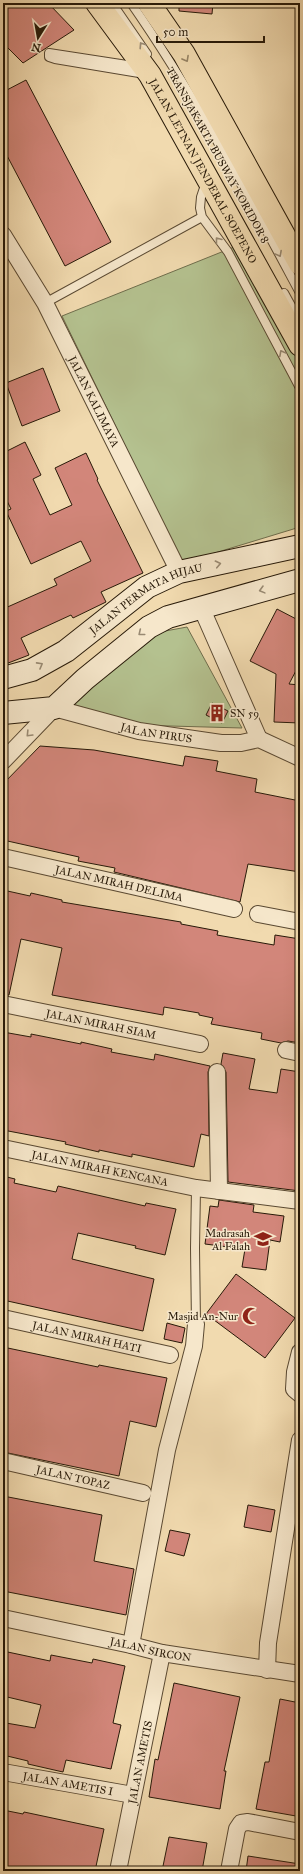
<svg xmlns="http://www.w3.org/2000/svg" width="303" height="1874" font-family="'IM FELL Great Primer',serif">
<rect width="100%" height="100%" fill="#f1daaf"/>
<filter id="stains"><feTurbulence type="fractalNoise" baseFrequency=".005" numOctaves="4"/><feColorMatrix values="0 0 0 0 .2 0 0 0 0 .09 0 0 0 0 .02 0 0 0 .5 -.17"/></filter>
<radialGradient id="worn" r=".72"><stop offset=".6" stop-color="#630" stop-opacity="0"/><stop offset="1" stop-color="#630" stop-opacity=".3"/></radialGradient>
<path fill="#b4c18f" stroke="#6e6d4c" d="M239,245l61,109v173l-118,36 -120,-247z
M187,627l55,101 -108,-3 -70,-24 85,-67z"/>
<path fill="#d2867a" stroke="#271908" d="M3,3h45l26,27 -51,33 -20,-20z
M179,3h34l-1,11 -33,-3z
M26,80l85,162 -46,24 -62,-118v-56z
M43,368l17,43 -38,15 -16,-43z
M25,442l16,33 -8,4 17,36 22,-10 -17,-37 31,-15 12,26 -1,1 46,93 -42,19 5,10 -33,16 -2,-3 -50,23 8,17 -26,10v-56l54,-24 -3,-6 37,-18 -10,-20 -50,23 -25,-53 5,-2 -8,-16v-40z
M277,609l23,12v42l-11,21 11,1v38l-26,-1 2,-48 -26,-13z
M212,703l16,8 -6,12 -16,-8z
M40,746l54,4 89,16 2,-10 33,5 -2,10 41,8 -2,13 45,9v71l-52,-8 -8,38 -126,-30 1,-4 -37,-7 1,-4 -76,-17v-56z
M3,890l27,6 1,-3 31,7v2l119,20v2l37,7 -1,4 57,10 1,-10 25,4v104l-12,-2 -7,2 -20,-4 1,-6 -51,-9 2,-6 -14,-3v-2l-35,-6 -1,8 -111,-20 10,-47 -41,-9 -12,56h-6z
M3,1032l28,5v-3l50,10v-2l31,7 -1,3 43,8 1,-6 55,12 -2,6 1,64 -8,-2 -7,33 -62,-13v3l-33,-7v2l-34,-8 1,-2 -63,-12v-45l3,-13 -3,-1z
M223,1053l32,6 -6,30 28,4 4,-24 19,3v119l-72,-9 -2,-110 -5,-8z
M3,1176l12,3 -1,4 42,9 2,-6 87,20 1,-3 30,6 -11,46 -30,-7 1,-2 -58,-13 -6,26 82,20 -11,52 -140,-31z
M219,1200l35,5 -1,7 31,4 -4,26 -10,-2 -4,30 -24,-3 3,-18 -40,-5 5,-38 8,1z
M236,1274l59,44 -30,40 -59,-44z
M167,1323l18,5 -3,15 -18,-4z
M3,1347l95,20 1,-2 68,13 -11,49 -26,-6 -11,55 -116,-24z
M3,1496l99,19 -8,46 40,8 -8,46 -123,-24z
M248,1505l27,5 -4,22 -27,-5z
M170,1530l20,4 -6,22 -19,-5z
M3,1651l47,10 1,-6 41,8 1,-4 32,7 -12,57 8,2 -10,44 -45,-9 -3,12 -35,-8v-3l-25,-6v-15l3,-17 29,5 6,-23 -38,-9z
M174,1683l66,14 -16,74h2l-6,38 -71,-12 6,-38 3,1z
M280,1699l20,4v93l-4,20 -40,-7 9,-47h4z
M3,1810l20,4 1,-2 80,17 -9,42h-90l2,-10 -4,-1z
M169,1837l38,6 -5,28h-40z
M248,1856l52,8v7h-54z"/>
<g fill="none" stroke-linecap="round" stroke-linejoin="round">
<g stroke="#5a4932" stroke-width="10">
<path id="lane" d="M112,3l35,51
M131,3c64,92 116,191 169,290
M140,67l-91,-14v4l6,2 90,15
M206,182l-5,15 -1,11 2,9 26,35 72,136
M284,293l16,29
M45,303l157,-86
M196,1324l-1,-76 1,-60"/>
</g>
<g stroke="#5a4932" stroke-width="18">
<g id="street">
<path id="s1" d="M3,235l42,68 134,269"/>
<path d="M201,607l58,132"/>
<path id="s2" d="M3,761l51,-53 85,23 82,12h20l18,-4 41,19"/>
<path id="s3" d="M3,857l231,52"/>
<path d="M258,914l42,8"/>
<path id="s4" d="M3,1004l197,40"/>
<path d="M286,1050l14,3"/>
<path d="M217,1072l2,119"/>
<path id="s5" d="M3,1148l193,40 104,13"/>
<path id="s6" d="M3,1318l167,37"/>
<path d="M300,1352l-5,20 -1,17 6,5"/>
<path id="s7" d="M3,1461l140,32"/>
<path id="s8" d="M3,1618l128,27 31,8 138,21"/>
<path d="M131,1645l36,-195 27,-104 2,-22"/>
<path d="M267,1670l1,-27 32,-203"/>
<path id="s9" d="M3,1772l130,23"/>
<path id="s10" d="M118,1871l44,-218"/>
<path d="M229,1871l8,-42 4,-6 7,-1 52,10"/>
</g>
</g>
<g stroke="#271908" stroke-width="24">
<g id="secondary">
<path id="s11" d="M3,678l29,-8 34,-19 81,-64 32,-15 121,-26"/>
<path d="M3,713l51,-5 31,-29 64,-52 19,-10 132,-37"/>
</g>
</g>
<g stroke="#271908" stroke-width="24">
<g id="primary">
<path id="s12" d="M97,3l53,72 150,270"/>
<path d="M149,3l35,51 116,210"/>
</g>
</g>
<use href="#lane" stroke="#f6e7cb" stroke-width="8"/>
<use href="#street" stroke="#f6e7cb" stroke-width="16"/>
<use href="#secondary" stroke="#f6e7cb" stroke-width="22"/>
<use href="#primary" stroke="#f1daaf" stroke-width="22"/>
</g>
<defs><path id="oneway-chevron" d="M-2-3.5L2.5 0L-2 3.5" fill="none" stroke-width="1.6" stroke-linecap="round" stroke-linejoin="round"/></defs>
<g stroke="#998a73">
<use href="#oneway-chevron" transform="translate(142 45) rotate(-123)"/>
<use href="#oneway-chevron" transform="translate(218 240) rotate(-128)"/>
<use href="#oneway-chevron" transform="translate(279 254) rotate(62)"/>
<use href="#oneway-chevron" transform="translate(282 353) rotate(-118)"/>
<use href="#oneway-chevron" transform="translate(218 564) rotate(-12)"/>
<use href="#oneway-chevron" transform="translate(262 590) rotate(165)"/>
<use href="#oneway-chevron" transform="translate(141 633) rotate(141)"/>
<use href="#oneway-chevron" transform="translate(40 665) rotate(-29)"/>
<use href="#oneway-chevron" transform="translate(29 734) rotate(134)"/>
</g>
<use stroke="#968364" href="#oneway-chevron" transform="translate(186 59) rotate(61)"/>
<defs>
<g id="building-bare" transform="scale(1.38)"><path d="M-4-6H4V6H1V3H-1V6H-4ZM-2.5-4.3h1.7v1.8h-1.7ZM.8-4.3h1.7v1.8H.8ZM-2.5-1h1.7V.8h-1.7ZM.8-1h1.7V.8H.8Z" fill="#8f2418" stroke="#f6e7cb" stroke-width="2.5" paint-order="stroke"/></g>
<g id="school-bare" transform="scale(1.38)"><path d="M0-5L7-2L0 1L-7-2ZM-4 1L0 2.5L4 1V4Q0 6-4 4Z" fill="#8f2418" stroke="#f6e7cb" stroke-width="2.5" paint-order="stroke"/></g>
<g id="mosque-bare" transform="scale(1.38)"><path d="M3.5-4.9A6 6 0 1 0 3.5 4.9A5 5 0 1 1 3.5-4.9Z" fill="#8f2418" stroke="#f6e7cb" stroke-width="2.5" paint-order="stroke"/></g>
</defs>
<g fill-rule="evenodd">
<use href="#building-bare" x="217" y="713"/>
<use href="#school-bare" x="263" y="1239"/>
<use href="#mosque-bare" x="251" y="1316"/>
</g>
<g text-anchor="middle" stroke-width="3" stroke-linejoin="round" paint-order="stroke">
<g font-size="11" fill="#271908" stroke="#f6e7cb">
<text transform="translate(218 155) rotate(61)" y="4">TRANSJAKARTA BUSWAY KORIDOR 8</text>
<text dy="4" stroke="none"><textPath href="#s12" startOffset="199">JALAN LETNAN JENDERAL SOEPENO</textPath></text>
<text dy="4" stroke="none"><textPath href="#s1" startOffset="190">JALAN KALIMAYA</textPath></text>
<text dy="4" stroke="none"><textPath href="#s11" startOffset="166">JALAN PERMATA HIJAU</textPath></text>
<text dy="4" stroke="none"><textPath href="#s2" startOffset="179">JALAN PIRUS</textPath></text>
<text dy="4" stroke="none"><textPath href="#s3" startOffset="119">JALAN MIRAH DELIMA</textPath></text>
<text dy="4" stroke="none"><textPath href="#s4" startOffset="100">JALAN MIRAH SIAM</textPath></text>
<text dy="4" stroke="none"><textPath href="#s5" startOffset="99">JALAN MIRAH KENCANA</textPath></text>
<text dy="4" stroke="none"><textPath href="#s6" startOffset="86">JALAN MIRAH HATI</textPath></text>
<text dy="4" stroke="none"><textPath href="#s7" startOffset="72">JALAN TOPAZ</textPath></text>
<text dy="4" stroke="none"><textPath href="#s8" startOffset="151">JALAN SIRCON</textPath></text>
<text dy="4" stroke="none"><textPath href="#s10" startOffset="111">JALAN AMETIS</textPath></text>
<text dy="4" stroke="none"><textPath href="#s9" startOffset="66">JALAN AMETIS I</textPath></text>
</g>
<g font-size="11" fill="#271908" stroke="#f6e7cb" text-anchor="end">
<text x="230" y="717" text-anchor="start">SN 59</text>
<text x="250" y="1237">Madrasah<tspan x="250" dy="13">Al Falah</tspan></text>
<text x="238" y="1320">Masjid An-Nur</text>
</g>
</g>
<rect width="303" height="1874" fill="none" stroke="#f1daaf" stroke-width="16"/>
<rect x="4" y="4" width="295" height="1866" fill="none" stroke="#271908" stroke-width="2"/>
<rect x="8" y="8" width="287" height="1858" fill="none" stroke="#271908"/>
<g transform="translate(38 38) rotate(191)" stroke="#f6e7cb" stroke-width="3" paint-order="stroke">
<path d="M0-3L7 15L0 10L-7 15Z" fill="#271908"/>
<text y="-6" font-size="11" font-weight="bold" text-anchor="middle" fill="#271908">N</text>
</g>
<path d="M157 36v6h107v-6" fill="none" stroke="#271908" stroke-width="2"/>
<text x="163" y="36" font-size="12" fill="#271908" stroke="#f6e7cb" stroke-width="3" paint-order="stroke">50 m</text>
<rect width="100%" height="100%" filter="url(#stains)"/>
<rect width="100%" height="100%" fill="url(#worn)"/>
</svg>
